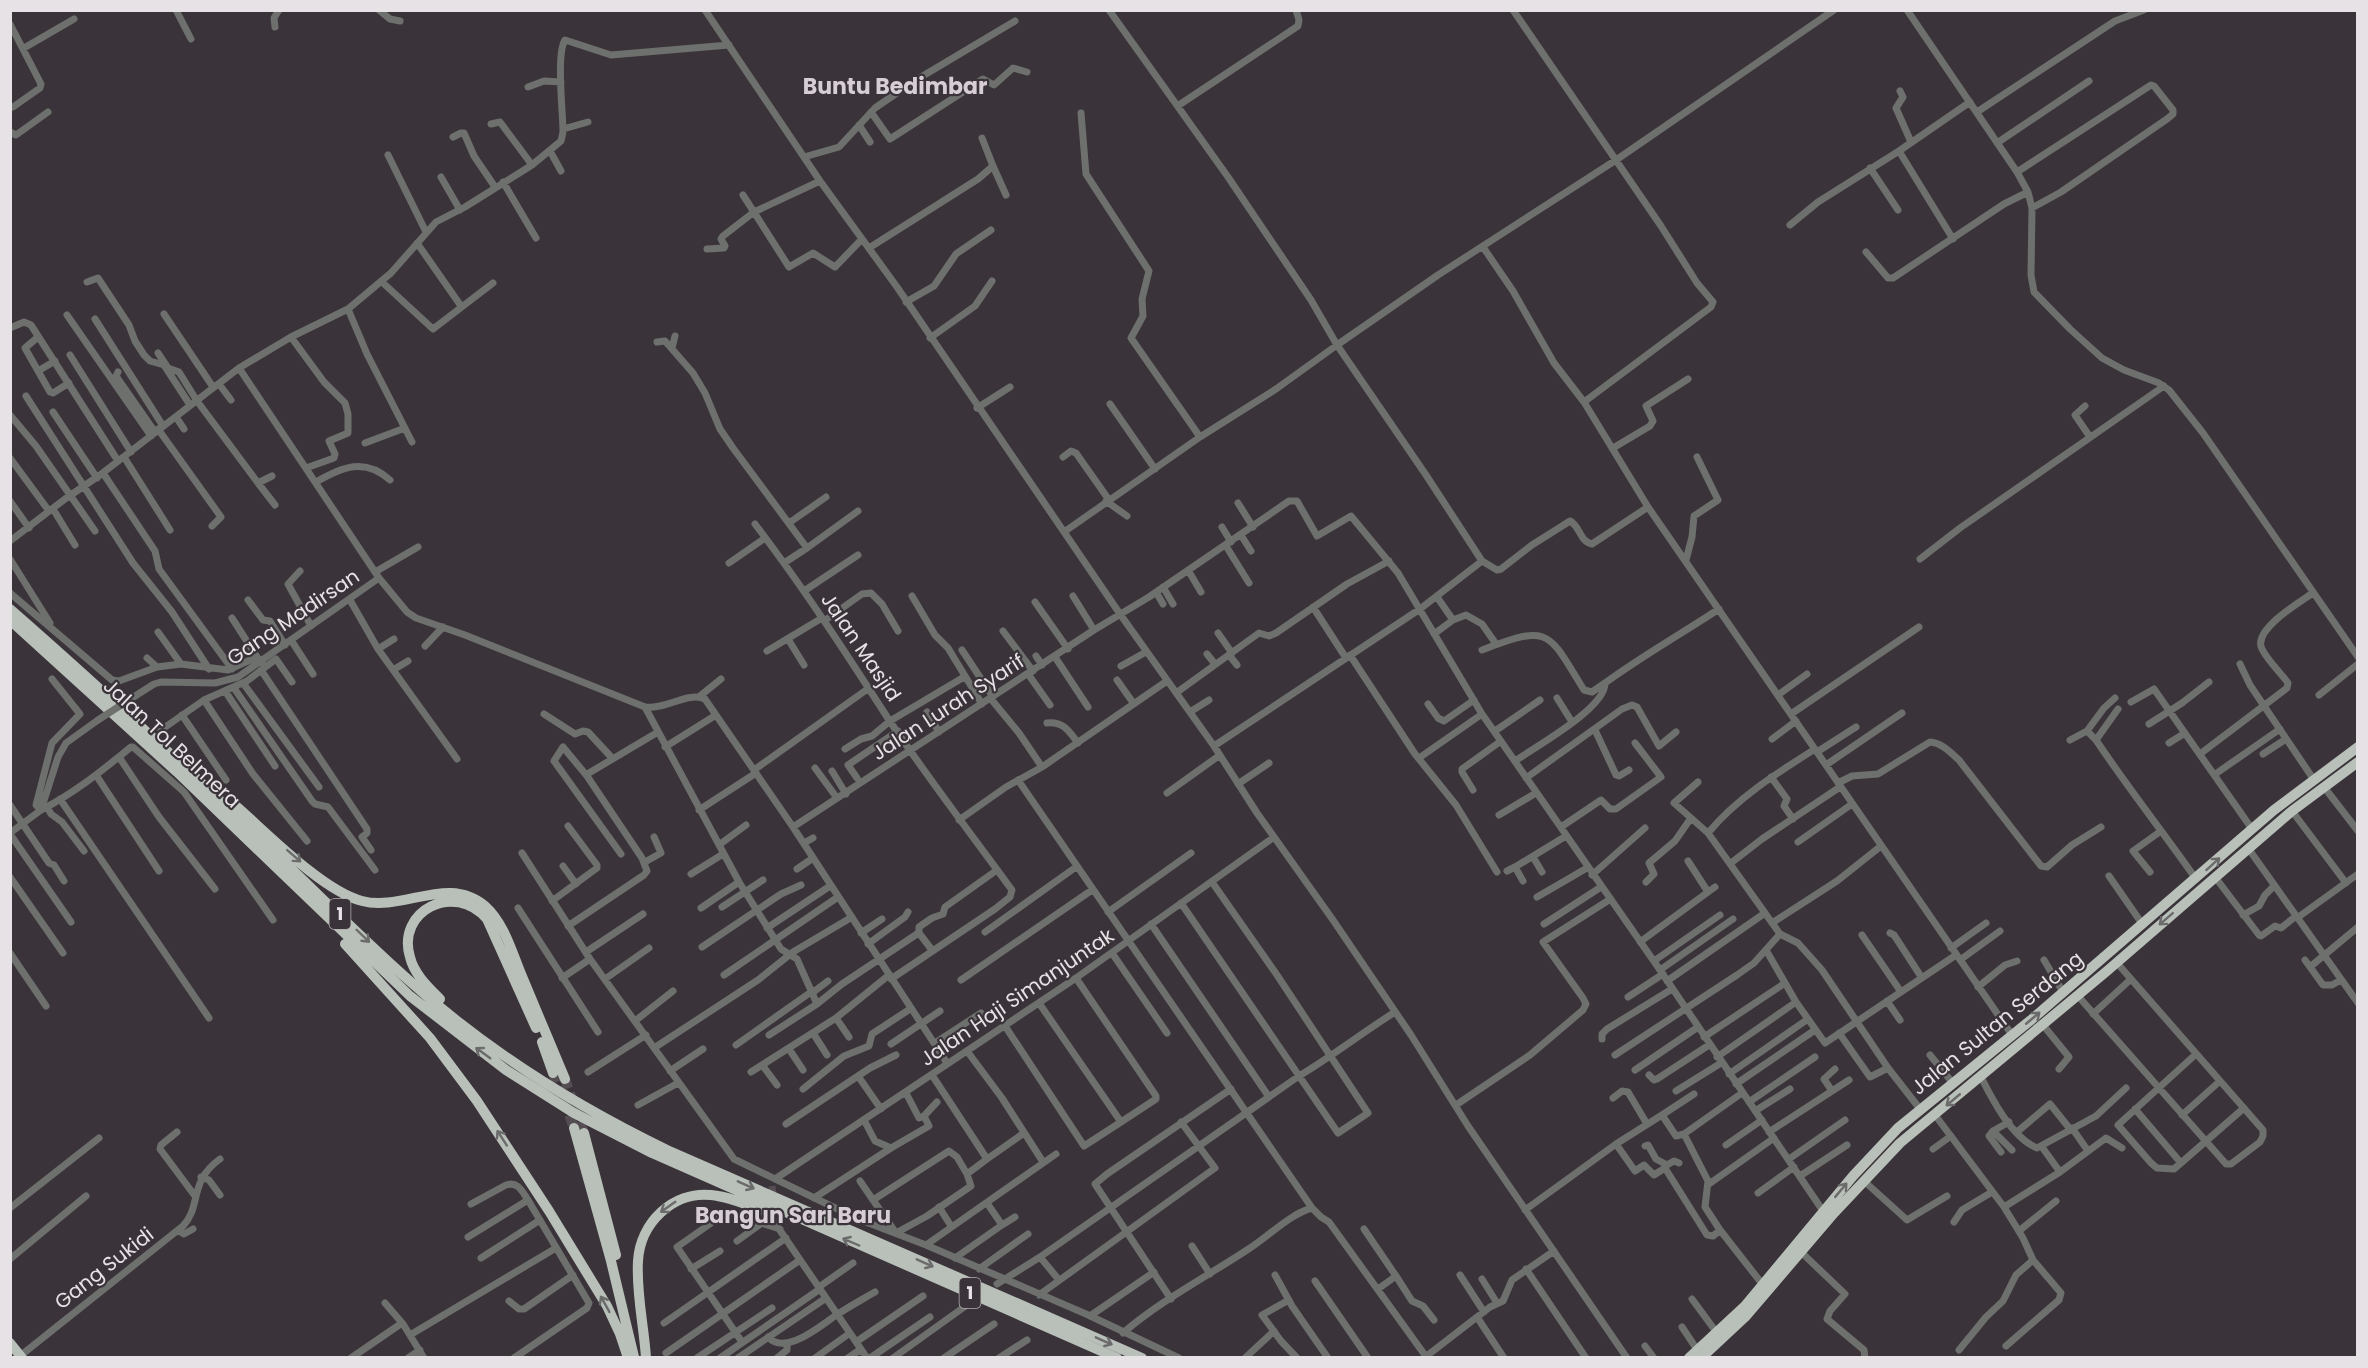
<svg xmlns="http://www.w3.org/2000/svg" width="2368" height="1368" font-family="Poppins,sans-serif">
<rect width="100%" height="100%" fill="#3a3339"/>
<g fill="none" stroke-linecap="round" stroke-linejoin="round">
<path stroke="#544d53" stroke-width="7" stroke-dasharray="7 3.5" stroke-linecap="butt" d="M772,1186l5,38"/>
<path stroke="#544d53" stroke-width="10" stroke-dasharray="10 5" stroke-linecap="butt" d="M553,1073l21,55
M565,1079l19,54"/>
<path stroke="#6d706d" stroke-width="7" d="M176,10l15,29
M379,10l11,9 10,2
M705,10l115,171 77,106 223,327 94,132 43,67 76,107 78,115 57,91 159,232
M1109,10l119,167 83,123 26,45 101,-70 178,-115 218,-150
M1513,10l148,216 36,57 16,19 -2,5 -127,95
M1907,10l110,162 11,20 4,16 -1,67 3,17 36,37 32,29 22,12 35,13 10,7 34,43 155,224
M10,24l31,60 -1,4 -27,19
M275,27l-1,-9 5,-8
M24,48l50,-29
M528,87l16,-6 17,1
M1900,91l3,6 -7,11 15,34
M1179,105l119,-79 1,-6 -3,-10
M871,112l19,27 93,-60 11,6 19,-17 14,4
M1977,112l138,-91 29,-11
M1081,113l5,61 63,97 -7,28 1,17 -12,22 69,99
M491,124l9,-2 32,43
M859,125l11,17
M563,129l25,-7
M10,132l6,3 32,-23
M453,137l8,-4h3l10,23 21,31
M1997,143l92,-62
M550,151l11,20
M1899,151l54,88
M388,155l38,77
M804,157l35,-10 36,-39 41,-28 99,-59
M993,166l13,29
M1870,168l28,42
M2017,172l134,-87 3,1 19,24v4l-6,5 -106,73 -29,16
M441,177l19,33
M503,182l33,56
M743,195l46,72 24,-14 22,14 27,-28
M1790,225l28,-23 81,-51 71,-49
M417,243l44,63
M1483,247l30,44 41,72 30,39 64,105 364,528
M869,248l109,-69 15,-13 -11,-28
M707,249l17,-1 1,-2 -4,-7 2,-3 31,-24 66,-31
M1866,252l22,26h5l111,-74 24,-12
M87,282l11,-4 31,47 6,16 9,14 6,6 14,4 26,40
M382,282l51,47 60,-46
M906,302l28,-16 22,-32 35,-24
M348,309l19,45 45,88
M164,314l49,73
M67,315l84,121
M95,319l68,107
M10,328l14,-6 7,3 87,136
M38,337l-13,11 25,44 3,1 16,-10
M291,337l33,45 21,21 3,11v19l-19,8 6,13 -1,4 -28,10
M930,338l45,-32 17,-25
M657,342l8,-1 28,32 12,20 15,36 13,19 74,100 51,-37
M672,348l3,-12
M158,353l10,15 11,4 18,29 61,82 14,-7
M70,355l61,97
M239,368l140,210 28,34 9,6 49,17 180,72c20,3 44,-16 60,-8l88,128 154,236
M38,371l17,-10
M118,372l-2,4 39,56
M219,384l12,16
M26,396l107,167 39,49 37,57
M1110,404l45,65
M2085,406l-10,9 15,22
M977,408l33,-21
M53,412l44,66
M10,415l26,31 59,85
M176,417l8,12
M158,429l63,88 -9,9
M365,443l40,-15
M1613,448l37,-22 3,-5 -7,-15 42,-27
M124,457l46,73
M1063,457l8,-6 5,2 33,47
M10,458l39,53
M103,473l52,78 4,18 73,100
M316,482c26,-15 49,-25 74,-2
M258,483l17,22
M10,501l19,27
M1106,501l21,15
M1238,503l15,24
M53,509l22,36
M789,523l37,-26
M755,524c48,63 91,129 134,196 39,58 82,114 123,170l-2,7 -15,12 -104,70
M1222,527l9,15
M1064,532l136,-95 76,-48 61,-44 89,130 56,86
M1241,535l10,16
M10,541l55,-42 35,-24 139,-107 52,-31 57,-28 43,-36 45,-51 29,-15 67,-42 29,-24 2,-9c0,-19 -7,-78 2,-92l46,15 118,-10
M1226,546l23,37
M10,559l40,64
M1920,559l40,-31 204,-142
M1686,560l6,-23 2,-21 24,-16 -21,-43
M729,563l36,-25
M784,563l23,-15
M1188,570l13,22
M300,571l-12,13 23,42
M375,572l43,-25
M1163,587l10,17
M804,591l54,-36
M1156,592l7,12
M10,593l102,87 7,1 38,-14 24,-3 47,6 29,-13 5,6
M912,596l23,39 13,13 34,56
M1073,596l21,34
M1437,597l16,23
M248,600l15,20 7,1 15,24
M350,600l28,49 79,110
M1035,602l33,47
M1313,607l33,51
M232,618l25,39
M824,621l38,-27 9,-1 11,11 16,27
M1003,631l30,40
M158,632l23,32
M1218,633l14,20
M1434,634l19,-14 13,-5 16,9 14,20
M788,639l16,26
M291,640l22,34
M425,646l18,-19
M378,649l16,-10
M962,650l31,47
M1482,650c69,-27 66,-18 102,40l8,2 13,-9
M767,651l55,-33
M1207,654l8,10
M1229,655l8,10
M1350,655l65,99 41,51 41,67
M1036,656l6,9
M1055,657l33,50
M147,658l10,9
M2240,664l10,21 64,95
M1121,666l25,-14
M261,670l106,159v4l-5,4 9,13
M393,670l15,-9
M1028,674l22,31
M52,679l28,35 -28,29 -16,62 5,5c32,-16 62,-40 90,-63h2l51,45 89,128
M1117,680l17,24
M243,683l76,104
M234,688l78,113 3,3 13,3 47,63
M225,691l50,75
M1176,693l83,-60 10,3 7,-3 71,-49 42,-23
M1778,695l29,-21
M2319,695l39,-31
M700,696l21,-17
M132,698l22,-14 7,-2 54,1 23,-6 141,-99
M1557,698l15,24
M991,699l28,34 23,34 125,-86
M204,700l49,74 54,67
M2131,702l23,-13 98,140
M1428,704l10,14 6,3 30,-21
M645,707l94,175 42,67 16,10 20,45
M927,712l12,20
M1190,712l19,-12
M544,714l31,20 8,-3 5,1 25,27
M1791,714l128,-87
M182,715l44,65
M1047,723c16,-2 22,8 31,20
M2149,724l33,-21 27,-21
M161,730l43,-30 43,-19 29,-22 16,23
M1595,730l21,45 3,1 10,-6
M1495,731l45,-31
M2087,731l17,-23 11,-10
M1772,739l24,-18
M2070,740l17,-9 9,9c32,48 67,92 100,139
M2096,740l22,-31
M2169,743l16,-10
M1214,746l206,-137 62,-48 15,9 4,-1 31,-24 38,-24c10,5 10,21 22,23l56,-37
M665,747l51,-32
M845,749l16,-10 11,-3 18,-15 74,-44
M1817,752l39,-25
M2200,754l87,-66 1,-5c-8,-11 -20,-22 -26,-34 -10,-19 38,-47 51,-56
M2263,754l23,-15
M119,757l40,60 56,72
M1419,758l63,-44
M1515,761c20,-14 91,-53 90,-78 37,-27 76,-49 114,-74
M1826,765l76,-52
M815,768l22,30
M754,770l115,-82
M832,771l14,23
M96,775l63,96
M2214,775l66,-46
M587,776l-24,-29 -9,14 67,93
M1771,777l16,22 -3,7 9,13
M857,778l-9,-13 50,-34
M1526,778l96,-69 10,-4 5,2 22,39 17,-14
M1018,780l294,428
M1698,782l-24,21 34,30 72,101 18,9 24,27 66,98 32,41
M1838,783l14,-7 26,-2 52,-32c12,1 20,10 29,18l82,106 6,1 25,-22 29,-18
M1238,784l31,-21
M2324,787l34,44
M1473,790l-11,-18v-3l39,-28
M1167,793l53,-38
M60,799l149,219
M10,805l39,58 5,2 10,16
M47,807l4,7 11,8 22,29
M699,810l57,-37
M2292,811l54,72
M1499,815l37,-22
M959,820l47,-33 36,-20
M793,827l301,-197 55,-33 140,-96h8l20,35 34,-20 47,57 84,141 178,256 163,241
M1561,827l40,-27 9,9h6l45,-32 -26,-34
M10,833l31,-23 17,-53 8,-14 32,-23
M1708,833c29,-35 69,-60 107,-84
M10,834l61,88
M1798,842l54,-38
M804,843l9,-5
M719,845l27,-20
M2248,848l110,155
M522,853l68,106 144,200 124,60 68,26 160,69 93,44
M1533,857l9,15
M1688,861l20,31 7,-5
M645,862l16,-9 -7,-16
M1731,863l31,-24 78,-52
M563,866l13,18
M797,869l16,-11
M1507,871l8,-4
M2150,872l-17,-21 28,-20
M691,874l32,-20
M1592,875l53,-47
M2109,876l34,49
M10,877l53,76
M2215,877l44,58 2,1 14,-10 6,2 15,-12
M1523,881l-8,-14 51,-31
M1646,882l8,-8 -5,-11 26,-22 16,-23
M1537,897l50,-29
M552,901l45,-33v-3l-29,-39
M1181,903l157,230 30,-20 -91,-138 -65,-93
M722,907l41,-27
M518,908l80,124
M701,908l38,-26
M1108,912l83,-59
M2243,915l16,-9 6,-11 8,-8
M2297,918l61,-44
M1772,923l65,-42 44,-35
M1151,924l118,173
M1544,924l57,-37
M568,926l76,-51 3,-4 -5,-13 -55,-82 2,-3 69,-41
M767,928l63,-42
M985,932l91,-65
M861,933l21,-14
M919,933l13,17
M1890,933l4,2 28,43
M1862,935l39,57
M1640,942l68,-50
M868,944l37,-27 3,-5
M702,947l79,-53 20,-9
M1951,948l35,-25
M1766,950l30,52 29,41 131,-88
M586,952l57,-38
M10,953l36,53
M1112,953l55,80
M1960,960l40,-29
M2044,960l19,32
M2305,960l18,25h9l9,-5
M1654,961l66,-46
M2310,967l48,-40
M1660,970l73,-51
M724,975l114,-78
M562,978l28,-19
M605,979l44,-31
M961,980l131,-90
M1667,981l98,-68
M1978,987l27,-22 12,-4
M812,993l16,-12
M2078,996l148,168h5l29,-22 3,-6v-6l-146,-167
M1628,997l35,-23
M1887,1001l13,19
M1039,1003l82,119 35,-23v-3l-80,-118
M2093,1014l38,-35
M836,1018l13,19
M635,1021l38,-30
M2043,1025l26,32 -10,12
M1005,1026l79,120 37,-24
M813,1033l14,22
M1839,1033l31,44 18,-9
M769,1035l48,-31 25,-20 75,-50 2,-1v-6l13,-9 11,-4 2,-7 52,-37
M1704,1037l81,-54
M1602,1039v-5l5,-5 65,-40
M935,1043l46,-30
M891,1044l49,-33
M736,1045l75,-53
M654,1048l104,-68 35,-28 59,-35
M789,1049l14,21
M967,1051l35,47 41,64
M2196,1054l-78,71 33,38 6,5 17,1 70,-61
M1615,1055l122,-80 17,-12 26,-29
M1930,1055l22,27
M1717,1057l79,-55
M763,1066l14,19
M1635,1070l63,-43
M670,1071l33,-22
M588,1072l58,-37
M751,1072l85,-54 53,-43
M1729,1074l79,-55
M1649,1075l5,5 3,-1 52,-34
M858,1076l12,-8 26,-13
M1981,1077c11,22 31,61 56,71l59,-32 30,-28
M1736,1084l79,-54
M803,1089l41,-33 25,-10 3,-12 38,-25
M1676,1091l45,-28
M1832,1091l-8,-12 11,-10
M906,1093l13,25 5,-2 13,-14
M1613,1098l9,-7 6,1 19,32
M1749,1102l66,-45
M638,1105l40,-22
M1456,1105l74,-50 53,-45 3,-6 -3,-6 -40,-56 66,-42
M2135,1109l46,54
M1755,1111l35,-22
M1662,1115l32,-21
M1935,1115l69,92 19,31 10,22 28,33 -2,7 -53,46
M2182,1115l38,-34
M864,1120l11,21 16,7
M786,1124l72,-48 23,33
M2072,1128l16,23
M1993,1131l19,19
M177,1132l-16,13 -1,4 35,47
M1769,1132l80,-52
M2017,1132l33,-28 20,25
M1684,1134l24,47 -3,26 15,23 43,55
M1616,1144l19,27 9,-6 10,10 11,-7 42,67 6,1 7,-6
M1726,1145l36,-25
M1645,1146l3,-1 8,14 11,6 7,-4 5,2
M2042,1147l18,25
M1933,1149l18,-13
M2001,1152l-12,-16 4,-5 16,-9
M987,1159l37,-26
M1789,1159l56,-39
M1800,1176l47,-31
M201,1177l8,3 11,15
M775,1179l301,-201 198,-141
M860,1181l13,19 76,-49 8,6 10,17
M1864,1181l43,39 40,-24
M1709,1184l65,-46
M1758,1193l36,-26
M814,1198l77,-50 38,-22 -5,-10
M873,1200l23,33
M987,1203l15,22 13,-8
M471,1204l35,-19c12,-4 16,6 22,15l61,103 -2,5 -73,50
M939,1207l12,19
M2004,1207l56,-35 46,-34 16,10
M10,1208l89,-70
M1525,1210l91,-66 46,-29 14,21 8,-2 58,-41
M1954,1222l8,-12 30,-18
M777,1226l90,132
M1364,1229l32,47 -18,13
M178,1230l6,4 9,-5
M2019,1231l37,-30
M896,1233l31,-17 44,-30 -4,-12 20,-15 -55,-84
M468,1237l60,-37
M737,1241l25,-18
M926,1245l130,-91
M1192,1246l18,28
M1801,1252l44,42 -15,17 -3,8 37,31 1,8
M1040,1257l19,23
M481,1258l59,-38
M955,1258l47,-33
M10,1259l76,-63
M691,1269l29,-18
M979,1269l49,-35
M1526,1269l60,89
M1275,1275l17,31 36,52
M1460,1275l24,37
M1396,1276l16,25 11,5 11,14
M1482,1279l15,24
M1315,1281l53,77
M997,1284l43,-27 259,-181c33,-20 63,-43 96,-64
M819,1287l34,-24
M1039,1295l176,-127 -34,-46
M1171,1299l-76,-115 12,-10 124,-85
M1692,1299l25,34
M1289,1300l-27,15 19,26 16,17
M509,1301l10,8h5l49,-34
M385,1303l18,21 21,34
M1090,1316l64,-44
M1477,1317l27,41
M664,1323l122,-85
M1682,1327l16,24
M1123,1333c38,-33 85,-57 127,-85 19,-12 40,-34 62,-40l9,9 8,5 98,136
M410,1335l146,-87
M768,1337c18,20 54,-13 70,-23 12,-8 25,-15 37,-22
M742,1342l-65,-95 50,-35 53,17
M856,1342l67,-46
M1645,1346l9,12
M1959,1350l27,-33 17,-16 13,-26 17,-15
M666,1353l134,-93
M20,1356l163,-130c19,-20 5,-44 37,-67
M351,1358l51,-35
M408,1358l12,-8
M697,1358l75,-50
M720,1358l100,-69
M738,1358l88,-60
M777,1358l10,-8v-7
M815,1358l35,-25
M848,1358l13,-9
M870,1358l60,-41
M893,1358l74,-53
M944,1358l50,-34
M999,1358l28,-18
M1245,1358l29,-27
M1424,1358l66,-51 13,-6 9,-21 42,-29"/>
<path stroke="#b8c0b9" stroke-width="10" d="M10,609c80,70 158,142 235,215 56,53 110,109 168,160 76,68 163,122 254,166l475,208
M10,620l167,152 233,224 96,74 68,43 78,40 465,205
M236,806c32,28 87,85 126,95 41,11 86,-27 123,5 19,17 27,46 36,68 15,35 29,70 44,105
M345,944l85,94 47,63 72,110 58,95 13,28 8,24
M440,999c-12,-12 -26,-25 -30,-42 -14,-46 44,-76 77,-38l49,109
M542,1042l11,31
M574,1128l37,133 23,96
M584,1133l32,122
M10,1343l12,15
M646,1358c-2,-32 -10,-65 -8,-97 2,-38 35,-70 73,-66 20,2 39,11 58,18
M1689,1358l56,-52 108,-130 45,-48 133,-108 243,-210 84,-63
M1701,1358l45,-42 88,-103 66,-70 207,-172 185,-160 66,-49"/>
<path stroke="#6d706d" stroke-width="7" d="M98,720l34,-22"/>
</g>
<defs><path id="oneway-shaft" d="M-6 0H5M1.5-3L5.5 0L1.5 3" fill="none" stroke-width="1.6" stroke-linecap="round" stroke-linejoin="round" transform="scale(1.5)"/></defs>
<g stroke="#6c6b6c">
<use href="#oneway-shaft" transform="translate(294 856) rotate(41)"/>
<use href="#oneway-shaft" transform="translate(2213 864) rotate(-42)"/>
<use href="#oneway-shaft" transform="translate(2166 919) rotate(139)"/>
<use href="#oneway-shaft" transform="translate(363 936) rotate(44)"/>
<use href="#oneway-shaft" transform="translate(2033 1018) rotate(-40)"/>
<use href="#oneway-shaft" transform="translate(483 1053) rotate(-144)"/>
<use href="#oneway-shaft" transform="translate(1953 1100) rotate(140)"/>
<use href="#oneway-shaft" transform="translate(502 1138) rotate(-123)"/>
<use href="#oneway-shaft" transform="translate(746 1185) rotate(24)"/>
<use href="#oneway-shaft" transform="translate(1841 1190) rotate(-50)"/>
<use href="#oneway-shaft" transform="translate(668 1207) rotate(145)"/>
<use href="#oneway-shaft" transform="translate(851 1242) rotate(-157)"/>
<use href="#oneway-shaft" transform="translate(925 1263) rotate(24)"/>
<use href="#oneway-shaft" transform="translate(605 1304) rotate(-119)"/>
<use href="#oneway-shaft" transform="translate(1104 1341) rotate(24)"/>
</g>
<g text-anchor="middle" stroke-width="4.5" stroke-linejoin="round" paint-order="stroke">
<g fill="#3a3339" stroke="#b3aeb2" stroke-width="1.5">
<rect x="329.5" y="899" width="21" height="30" rx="4.5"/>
<rect x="959.5" y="1278" width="21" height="30" rx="4.5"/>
</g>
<g font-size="18" font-weight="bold" fill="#e7e2e6">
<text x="340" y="920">1</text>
<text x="970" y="1299">1</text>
</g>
<g font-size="20" fill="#e7e2e6" stroke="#3a3339">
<text transform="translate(293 617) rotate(-34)" y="7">Gang Madirsan</text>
<text transform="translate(861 647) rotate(56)" y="7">Jalan Masjid</text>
<text transform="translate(948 707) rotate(-33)" y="7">Jalan Lurah Syarif</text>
<text transform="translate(172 743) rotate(43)" y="7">Jalan Tol Belmera</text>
<text transform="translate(1017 997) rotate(-34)" y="7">Jalan Haji Simanjuntak</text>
<text transform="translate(1997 1023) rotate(-39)" y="7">Jalan Sultan Serdang</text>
<text transform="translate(104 1268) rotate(-38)" y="7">Gang Sukidi</text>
</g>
<g font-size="22" font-weight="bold" fill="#d7ced5" stroke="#3a3339">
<text x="895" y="94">Buntu Bedimbar</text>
<text x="793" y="1223">Bangun Sari Baru</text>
</g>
</g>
<rect width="2368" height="1368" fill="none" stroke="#e7e2e6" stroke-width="24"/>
</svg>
